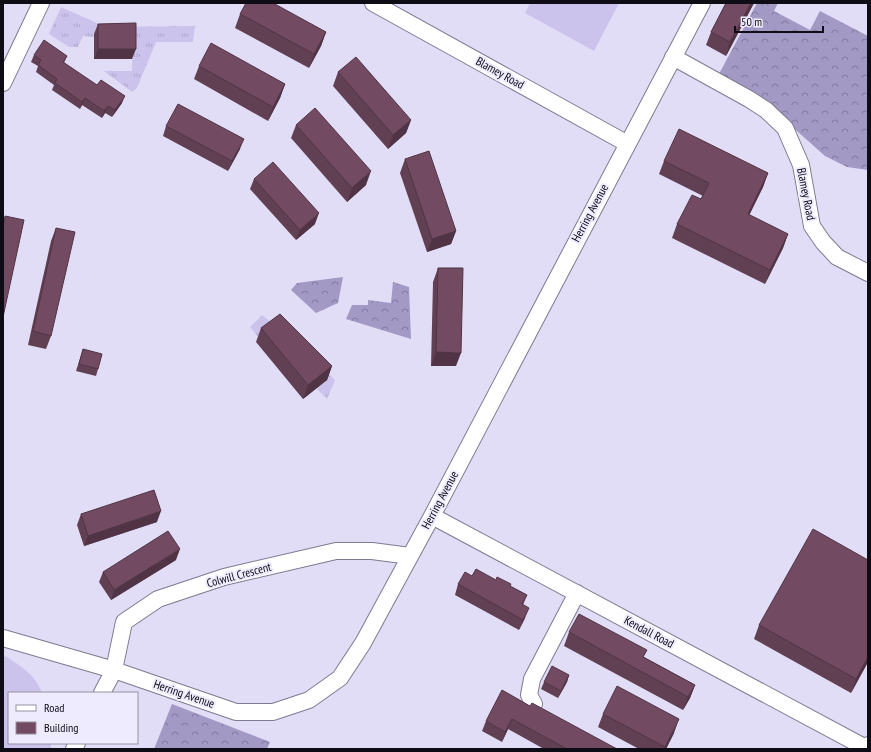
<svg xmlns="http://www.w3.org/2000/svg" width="871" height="752" font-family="'PT Sans Narrow',sans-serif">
<defs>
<pattern id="grass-tufts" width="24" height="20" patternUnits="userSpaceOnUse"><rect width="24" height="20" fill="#cbc3ec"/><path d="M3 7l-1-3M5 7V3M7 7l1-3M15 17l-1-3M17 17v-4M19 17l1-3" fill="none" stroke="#ada6ca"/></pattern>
<pattern id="forest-crowns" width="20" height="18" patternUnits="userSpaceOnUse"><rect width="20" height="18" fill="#a299c5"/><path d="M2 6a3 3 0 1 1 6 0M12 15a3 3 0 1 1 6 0" fill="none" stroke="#827b9f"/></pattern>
</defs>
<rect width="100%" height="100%" fill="#e2ddf6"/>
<path fill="url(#grass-tufts)" d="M61,7l45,20 89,-1 -2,16h-37l-19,46 -5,4 -28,-21h28l1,-38h-39v4l-11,-1 -5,11h-9l-20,-13z
M262,315l14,11 -17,12 -9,-11z
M323,369l12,11 -8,19 -10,-10 6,-6 -5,-6z"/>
<path fill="url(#forest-crowns)" d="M757,3h21l-4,8 36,19 10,-19 48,25v134l-21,-3 -22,-11 -63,-56 -43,-26z
M343,277l-5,26 -22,10 -25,-23 6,-7z
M393,282l16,5 2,52 -65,-20 6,-14h16v-5l23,3z
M172,704l98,38 -3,7h-113z"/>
<path fill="#cbc3ec" d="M530,3h89l-25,48 -69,-38z
M3,655c17,10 32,19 39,38h-33v50h42v6h-48z"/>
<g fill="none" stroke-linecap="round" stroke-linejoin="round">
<g stroke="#7e7a90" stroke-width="18">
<path id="minor" d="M373,3l253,140
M673,57l76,42 17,11 19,18 16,37 11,61 11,16 14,15 31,16
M3,83l38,-80
M432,516l434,232 2,-3
M3,638l111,32 122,42h37l36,-12 31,-22 23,-35 69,-127 270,-513
M102,693l12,-23 10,-48 34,-23 66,-22 112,-26h36l38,5
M534,704l-5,-9 3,-16 45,-86
M74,749l3,-6"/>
</g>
<use href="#minor" stroke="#fff" stroke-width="16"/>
</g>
<path fill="#624054" d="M726,3h28l-28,53 -20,-11 5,-13z
M240,14l86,18 -5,14 -12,22 -74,-40z
M98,24l34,35h-38v-25z
M34,55l33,1 -3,7 58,40 -10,14 -7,-4 -3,5 -20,-13 -2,4 -28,-19 2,-5 -18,-13 2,-6 -7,-4z
M199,66l86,18 -5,14 -12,23 -74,-42z
M338,72l73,48 -5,13 -18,16 -55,-63z
M296,125l70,60 -19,17 -56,-64z
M166,126l74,23 -12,22 -65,-35z
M405,159l51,72 -5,13 -24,8 -27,-79z
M664,161l104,12 -5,14 -14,28 39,19 -5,14 -18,36 -93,-46 5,-14 24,-25 2,-3 -44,-22z
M254,179l61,45 -19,16 -46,-51z
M56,228l-5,108 -5,13 -18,-4 23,-104z
M438,268l18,98h-25l2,-84z
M261,328l71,38 -5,14 -24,19 -47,-57z
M83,349l15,20 -2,7 -20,-5z
M81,514l76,8 -73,24 -7,-21z
M176,560l-65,40 -12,-18 4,-10z
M868,560v102l-17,31 -97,-54 5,-14z
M496,580l14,6 17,9 -4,10 2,13 -6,12 -64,-35 3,-11z
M569,632l75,25 51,28 -5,13 -7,12 -119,-64z
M569,675l-2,7 -9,16 -17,-9 3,-7z
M530,706l87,43h-73l-36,-20 -6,13 -20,-11 4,-10z
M603,714l71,19 -8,16h-27l-41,-22z"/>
<path fill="#503445" d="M751,3h3l-28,53 4,-14z
M326,32l-5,14 -12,22 5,-14z
M98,49h38l-4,10h-38z
M285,84l-5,14 -12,23 5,-14z
M125,96l-3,7 -10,14 3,-7z
M85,98l-3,7 -2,4 2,-7z
M108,106l-3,7 -3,5 2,-7z
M411,120l-5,13 -18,16 5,-14z
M244,139l-4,10 -12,22 4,-10z
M371,171l-5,14 -19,17 5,-14z
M768,173l-5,14 -20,41 5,-14z
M319,213l-4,11 -19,16 4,-10z
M456,231l-5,13 -24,8 5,-13z
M788,234l-5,14 -18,36 5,-14z
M436,352l25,1 -5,13h-25z
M332,366l-5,14 -24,19 5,-14z
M161,511l-4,11 -73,24 4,-10z
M180,549l-4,11 -65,40 3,-10z
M529,608l-4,10 -6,12 4,-10z
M868,657v5l-17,31 5,-14z
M569,675l-2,7 -9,16 3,-7z
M695,685l-5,13 -7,12 5,-13z
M512,719l-4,10 -6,13 3,-10z
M679,719l-5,14 -8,16h-2z"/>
<path fill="#724a62" stroke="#503445" d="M246,3h27l53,29 -12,22 -74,-40z
M726,3h25l-21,39 -19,-10z
M136,23v26h-38v-25z
M44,40l23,16 -4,6 34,23 4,-5 24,16 -10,14 -7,-4 -4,5 -19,-13 -3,4 -27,-19 2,-4 -19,-14 3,-5 -7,-5z
M211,43l74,41 -12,23 -74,-41z
M356,57l55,63 -18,15 -55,-63z
M178,104l66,35 -12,22 -66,-35z
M315,108l56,63 -19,17 -56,-63z
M679,129l89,44 -20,41 40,20 -18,36 -93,-46 15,-29 9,4 8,-16 -45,-22z
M429,151l27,80 -24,8 -27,-80z
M273,162l46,51 -19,17 -46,-51z
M5,216l19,4 -21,97v-89z
M56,228l19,4 -24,104 -18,-5z
M438,268h25l-2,85 -25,-1z
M280,314l52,52 -24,19 -47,-57z
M83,349l19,5 -4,15 -19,-5z
M154,490l7,21 -73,25 -7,-22z
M813,529l55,31v97l-12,22 -97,-54z
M168,531l12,18 -66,41 -11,-18z
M476,569l20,11 1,-3 14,7 -1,2 17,9 -5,9 7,4 -6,12 -65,-36 7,-12 7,4z
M579,614l68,36 -4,7 52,28 -7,12 -119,-65z
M552,666l17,9 -8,16 -17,-9z
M617,686l62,33 -14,28 -62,-33z
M502,690l28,16 2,-3 85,46h-50l-55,-30 -7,13 -19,-11z"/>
<g text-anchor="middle" stroke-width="4" stroke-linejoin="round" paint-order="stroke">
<g font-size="12" fill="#0e0c14" stroke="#efebff">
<text transform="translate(500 73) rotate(29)" y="4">Blamey Road</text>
<text transform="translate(806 194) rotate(79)" y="4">Blamey Road</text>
<text transform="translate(590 213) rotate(-62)" y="4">Herring Avenue</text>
<text transform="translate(440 500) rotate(-62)" y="4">Herring Avenue</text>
<text transform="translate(239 575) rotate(-15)" y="4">Colwill Crescent</text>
<text transform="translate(649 632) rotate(28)" y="4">Kendall Road</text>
<text transform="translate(184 694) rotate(19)" y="4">Herring Avenue</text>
</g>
</g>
<rect width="871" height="752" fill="none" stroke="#0e0c14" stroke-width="8"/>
<rect x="8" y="692" width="130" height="52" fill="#efebff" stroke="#9592a1"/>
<rect x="16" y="705" width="20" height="6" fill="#ffffff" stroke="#9592a1"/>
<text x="44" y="712" font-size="12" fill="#0e0c14">Road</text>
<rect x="16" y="722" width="20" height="12" fill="#724a62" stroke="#9592a1"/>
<text x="44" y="732" font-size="12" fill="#0e0c14">Building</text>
<path d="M735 26v6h88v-6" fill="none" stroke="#0e0c14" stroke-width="2"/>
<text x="741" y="26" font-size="12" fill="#0e0c14" stroke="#efebff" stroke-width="3" paint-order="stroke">50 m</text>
</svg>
